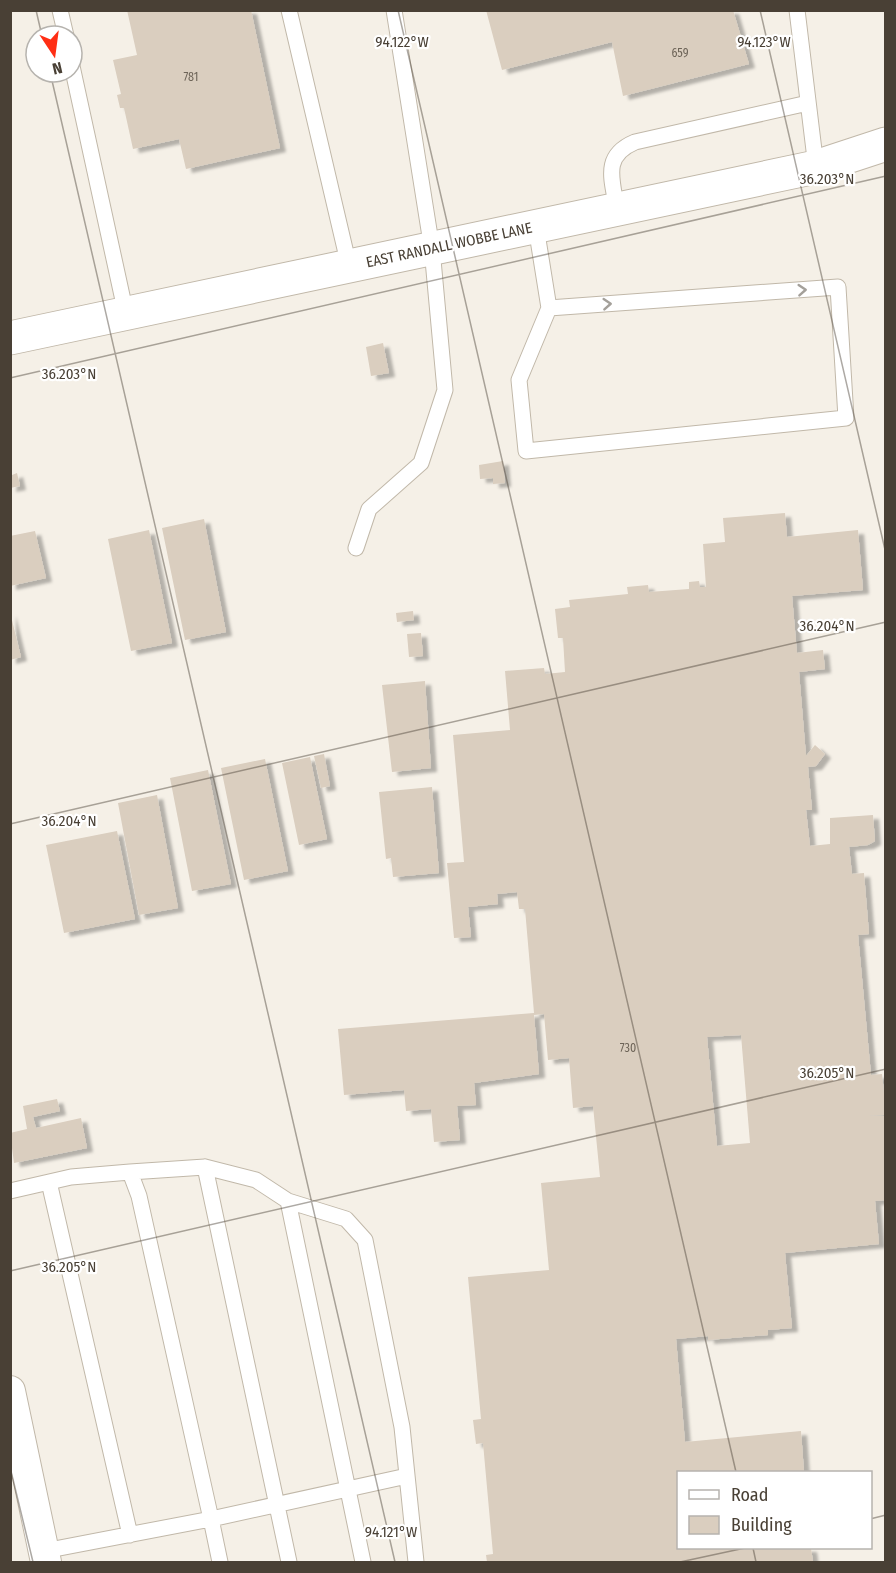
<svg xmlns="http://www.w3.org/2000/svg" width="896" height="1573" font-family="'Fira Sans Condensed',sans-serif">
<defs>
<filter id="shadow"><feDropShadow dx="6" dy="4" stdDeviation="1.5" flood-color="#0004"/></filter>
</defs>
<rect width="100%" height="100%" fill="#f5f0e7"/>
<path fill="#dacebf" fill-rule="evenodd" filter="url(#shadow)" d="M127,10h124l29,138 -94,21 -7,-30 -46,10 -9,-41h-4l-3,-13 4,-1 -8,-34 24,-5z
M486,10h247l16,54 -126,32 -11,-54 -110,28z
M383,343l6,30 -18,3 -5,-29z
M503,461l2,22 -12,1v-6l-13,1 -1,-14z
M17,473l3,13 -10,2 2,-13z
M785,513l2,24 71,-7 5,60 -71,6 5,57 26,-3 2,19 -26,3 7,84 9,-11 10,9 -9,12 -8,1 4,43h-6l4,36 20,-2v-26l43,-3 2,26 -7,4 -19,2 3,27 12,-1 5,61 -11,1 13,140 11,-1 2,19v22l-16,1h18v84l-11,1 4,43 -94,9 7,75 -24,2v5l-60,5v-4l-32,3 9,103 116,-11 3,41h-126v76h133l2,14h-326l-1,-7 7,-1 -10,-111 -7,1 -3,-24 8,-1 -13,-142 81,-7 -8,-87 59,-6 -7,-71 -20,2 -4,-50 -21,2 -4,-46 -10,1 5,59 -65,9 2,22 -19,1 3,34 -26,2 -3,-33 -25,2 -2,-21 -60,5 -6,-66 196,-16 -9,-104h-6l-2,-17 -20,2 1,10 -30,3 3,30 -17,1 -7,-75 17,-1 -11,-127 57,-5 -5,-59 39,-3 1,6 20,-2 -2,-34h-5l-3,-29 15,-2 -1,-7 59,-6 -1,-7 21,-2 1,7 40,-3v-7l10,-1 1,6h6l-3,-43 22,-2 -2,-24zM741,1035l9,108 -33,3 -10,-109z
M204,519l22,113 -41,8 -23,-112z
M149,530l23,113 -41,8 -23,-112z
M35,531l11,47 -36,8v-50z
M413,611l1,9 -17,2 -1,-9z
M10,612l11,45 -11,3z
M421,633l2,23 -14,1 -2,-23z
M425,681l6,87 -39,4 -10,-87z
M324,754l6,32 -9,2 -7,-32z
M310,757l17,82 -28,6 -17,-82z
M265,759l23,112 -44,9 -23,-112z
M208,770l23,114 -39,7 -22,-113z
M432,787l7,86 -46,4 -2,-19 -5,1 -7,-67z
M157,795l21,113 -39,7 -21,-112z
M117,831l18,88 -71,14 -18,-88z
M57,1099l3,12 -27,6 3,11 45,-10 6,30 -73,15 -4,-30 17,-4 -4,-23z"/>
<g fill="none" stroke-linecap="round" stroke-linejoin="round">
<g stroke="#c1b8a9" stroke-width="17">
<path id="service" d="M60,10l6,26
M289,10l60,256
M797,10l19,157
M72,66l54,248
M617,209c-5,-30 -15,-53 18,-67l173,-39
M536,227l13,81 -30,72 7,71 320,-33 -8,-131 -289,21
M356,548l13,-39 52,-46 24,-73 -13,-141 -38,-239
M205,1167l84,395
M130,1172l75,-5 51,13 32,21 58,18 19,21 37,187 14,135
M49,1182l81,353
M10,1191l61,-14 59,-5 9,24 72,323 -167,32
M288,1201l75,361
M220,1562l-9,-43 196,-43"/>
</g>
<g stroke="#c1b8a9" stroke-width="32">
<path id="minor" d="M10,1391l36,171"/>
</g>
<g stroke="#c1b8a9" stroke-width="35">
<path id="tertiary" d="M10,338l806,-171 70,-23"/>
</g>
<use href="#service" stroke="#fff" stroke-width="15"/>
<use href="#minor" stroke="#fff" stroke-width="30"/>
<use href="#tertiary" stroke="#fff" stroke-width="33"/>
</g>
<defs><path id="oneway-chevron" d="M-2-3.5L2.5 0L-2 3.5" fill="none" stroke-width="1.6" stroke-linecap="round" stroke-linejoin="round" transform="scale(1.5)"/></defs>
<g stroke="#a4a09a">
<use href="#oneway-chevron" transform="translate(802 290) rotate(-4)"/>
<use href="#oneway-chevron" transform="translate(607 304) rotate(-4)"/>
</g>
<path fill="none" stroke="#494035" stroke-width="1.5" stroke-opacity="0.45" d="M36,10l6,26M398,10l338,1462M760,10l126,544M50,72l345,1490M10,378l876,-202M10,824l876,-202M10,1271l876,-202M10,1467l23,95M870,1519l16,-4M753,1548l3,14M680,1562l65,-14"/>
<g text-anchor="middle" stroke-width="4.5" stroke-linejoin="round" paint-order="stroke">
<g font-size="12" fill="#6d6458">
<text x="680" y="57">659</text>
<text x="191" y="81">781</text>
<text x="628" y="1052">730</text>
</g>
<g font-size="15" fill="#494035" stroke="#fff">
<text transform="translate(449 245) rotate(-12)" y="5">EAST RANDALL WOBBE LANE</text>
</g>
</g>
<g font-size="15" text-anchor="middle" fill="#494035" stroke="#fff" stroke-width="4.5" stroke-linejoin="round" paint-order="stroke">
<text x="402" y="47">94.122°W</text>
<text x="764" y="47">94.123°W</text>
<text x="827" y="184">36.203°N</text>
<text x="69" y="379">36.203°N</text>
<text x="827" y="631">36.204°N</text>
<text x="69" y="826">36.204°N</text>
<text x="827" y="1078">36.205°N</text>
<text x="69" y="1272">36.205°N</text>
<text x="391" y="1537">94.121°W</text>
</g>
<rect width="896" height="1573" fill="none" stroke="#494035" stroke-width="24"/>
<rect x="677" y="1471" width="195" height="78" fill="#ffffff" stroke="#b6b3ae" stroke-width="1.5"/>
<rect x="689" y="1490" width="30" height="9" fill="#ffffff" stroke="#b6b3ae" stroke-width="1.5"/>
<text x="731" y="1501" font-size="18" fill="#494035">Road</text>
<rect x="689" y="1516" width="30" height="18" fill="#dacebf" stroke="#b6b3ae" stroke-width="1.5"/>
<text x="731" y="1531" font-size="18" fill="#494035">Building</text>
<g transform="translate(54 54) rotate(167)"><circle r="28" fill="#ffffff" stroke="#b6b3ae" stroke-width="1.5"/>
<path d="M0-4.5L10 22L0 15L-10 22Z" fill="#ff2e14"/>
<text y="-9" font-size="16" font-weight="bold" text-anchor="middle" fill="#494035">N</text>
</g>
</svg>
